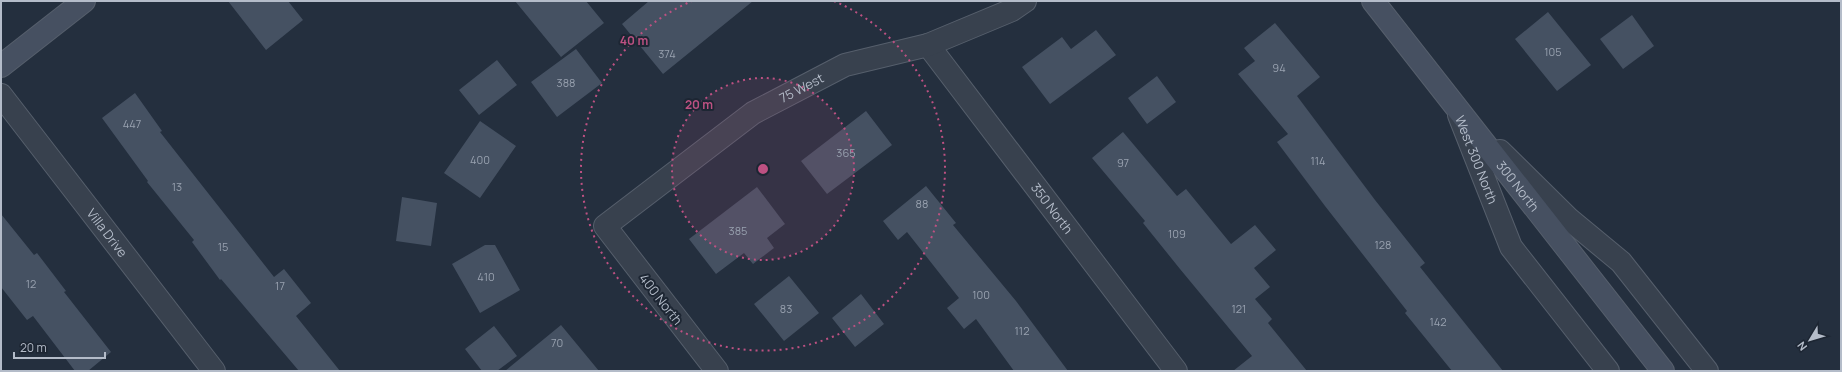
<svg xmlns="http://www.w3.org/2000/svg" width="1842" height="372" font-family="Manrope,sans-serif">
<rect width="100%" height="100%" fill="#242f3e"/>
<path fill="#455162" d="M228,1h60l15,19 -37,30z
M515,1h71l18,22 -43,34z
M649,1h104l-90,73 -41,-50z
M1548,12l43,53 -34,26 -42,-52z
M1632,15l22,31 -31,23 -23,-30z
M1275,23l45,54 -23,19 78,104 50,63 -5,4 83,104h-51l-47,-58 2,-2 -82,-105 -48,-64 11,-8 -50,-60 17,-13 -11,-13z
M1096,30l20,25 -66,49 -28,-37 40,-30 9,12z
M576,49l26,34 -45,34 -26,-35z
M497,60l20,25 -38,30 -20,-25z
M1157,76l19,26 -29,22 -19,-26z
M135,93l27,38 -2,1 114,145 10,-8 27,34 -15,13 44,55h-41l-78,-92 -1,1 -28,-38 2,-2 -47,-58 1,-1 -46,-63z
M866,111l26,34 -65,49 -26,-33z
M480,121l36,25 -36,52 -36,-25z
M1123,132l54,64 9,-7 45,55 24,-19 21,25 -22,18 16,19 -15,12 17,20 -4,4 39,48h-74l19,-15 -72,-87 -37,-46 2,-2 -53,-63z
M926,186l30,37 -3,2 63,76 52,70h-54l-38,-52 -12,10 -17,-21 12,-10 -52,-66 -9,8 -15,-19z
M757,187l28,37 -18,14 7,10 -21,16 -9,-11 -28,21 -27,-35z
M402,197l35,6 -6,43 -35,-5z
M1,214l33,41 3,-2 29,38 -2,1 47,60 -23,19h-13l-42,-55 -6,4 -26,-33z
M485,245h10l25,45 -40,23 -28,-49z
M789,276l30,37 -35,28 -30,-37z
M861,294l23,30 -29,23 -23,-29z
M561,325l38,46h-94z
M494,326l23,30 -20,15h-15l-17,-22z"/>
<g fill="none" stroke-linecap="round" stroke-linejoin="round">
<g stroke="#565f6c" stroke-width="24">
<g id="minor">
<path id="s1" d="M928,45l248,326"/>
<path id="s2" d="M1,95l213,276"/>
<path id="s3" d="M1459,115l52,132 97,124"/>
<path d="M1500,151l69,68 52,43 86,109"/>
<path id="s4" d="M717,371l-112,-145 148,-113 92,-48 83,-20 84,-35 13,-9"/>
</g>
</g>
<g stroke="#565f6c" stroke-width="24">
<g id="secondary">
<path id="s5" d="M1373,1l290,370"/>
<path d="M1,66l83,-65"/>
</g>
</g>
<use href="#minor" stroke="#38414e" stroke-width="22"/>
<use href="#secondary" stroke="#465061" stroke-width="22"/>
</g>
<circle cx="763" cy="169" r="91" fill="#bd5182" fill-opacity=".12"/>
<g fill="none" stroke="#bd5182" stroke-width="2" stroke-dasharray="2 4">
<circle cx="763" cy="169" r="91"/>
<path d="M834 1A182 182 0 1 1 692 1"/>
</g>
<g text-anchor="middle" stroke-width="4" stroke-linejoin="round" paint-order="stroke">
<g font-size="11" fill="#98a1af">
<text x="1553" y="56">105</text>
<text x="667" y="58">374</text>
<text x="1279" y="72">94</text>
<text x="566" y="87">388</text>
<text x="132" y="128">447</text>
<text x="846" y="157">365</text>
<text x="480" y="164">400</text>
<text x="1318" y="165">114</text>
<text x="1123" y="167">97</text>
<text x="177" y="191">13</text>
<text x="922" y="208">88</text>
<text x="738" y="235">385</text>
<text x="1177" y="238">109</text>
<text x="1383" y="249">128</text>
<text x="223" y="251">15</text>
<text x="486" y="281">410</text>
<text x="31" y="288">12</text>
<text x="280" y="290">17</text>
<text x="981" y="299">100</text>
<text x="786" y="313">83</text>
<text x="1239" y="313">121</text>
<text x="1438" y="326">142</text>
<text x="1022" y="335">112</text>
<text x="557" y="347">70</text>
</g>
<g font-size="13" fill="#b4bcc9" stroke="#1d2633">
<text dy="5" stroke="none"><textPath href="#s4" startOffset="424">75 West</textPath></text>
<text dy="5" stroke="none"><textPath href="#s3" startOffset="48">West 300 North</textPath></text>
<text dy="5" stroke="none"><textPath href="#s5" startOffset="235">300 North</textPath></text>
<text dy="5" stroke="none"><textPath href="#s1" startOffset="205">350 North</textPath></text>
<text dy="5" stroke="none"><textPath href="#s2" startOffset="174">Villa Drive</textPath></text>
<text transform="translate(661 299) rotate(52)" y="5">400 North</text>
</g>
</g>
<circle cx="763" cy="169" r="6" fill="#bd5182" stroke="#1d2633" stroke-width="2"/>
<g font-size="12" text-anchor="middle" font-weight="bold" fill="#bd5182" stroke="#1d2633" stroke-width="4" stroke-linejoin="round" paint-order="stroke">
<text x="634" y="45">40 m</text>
<text x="699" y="109">20 m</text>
</g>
<rect width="1842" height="372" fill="none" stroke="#b4bcc9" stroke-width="4"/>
<g transform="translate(1810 340) rotate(232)" stroke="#1d2633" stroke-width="3" paint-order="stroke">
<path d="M0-3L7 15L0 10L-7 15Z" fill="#b4bcc9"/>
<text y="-6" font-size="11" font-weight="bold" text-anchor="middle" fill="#b4bcc9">N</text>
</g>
<path d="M14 352v6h91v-6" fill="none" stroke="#b4bcc9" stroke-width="2"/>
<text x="20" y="352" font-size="12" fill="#b4bcc9" stroke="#1d2633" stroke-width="3" paint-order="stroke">20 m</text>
</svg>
